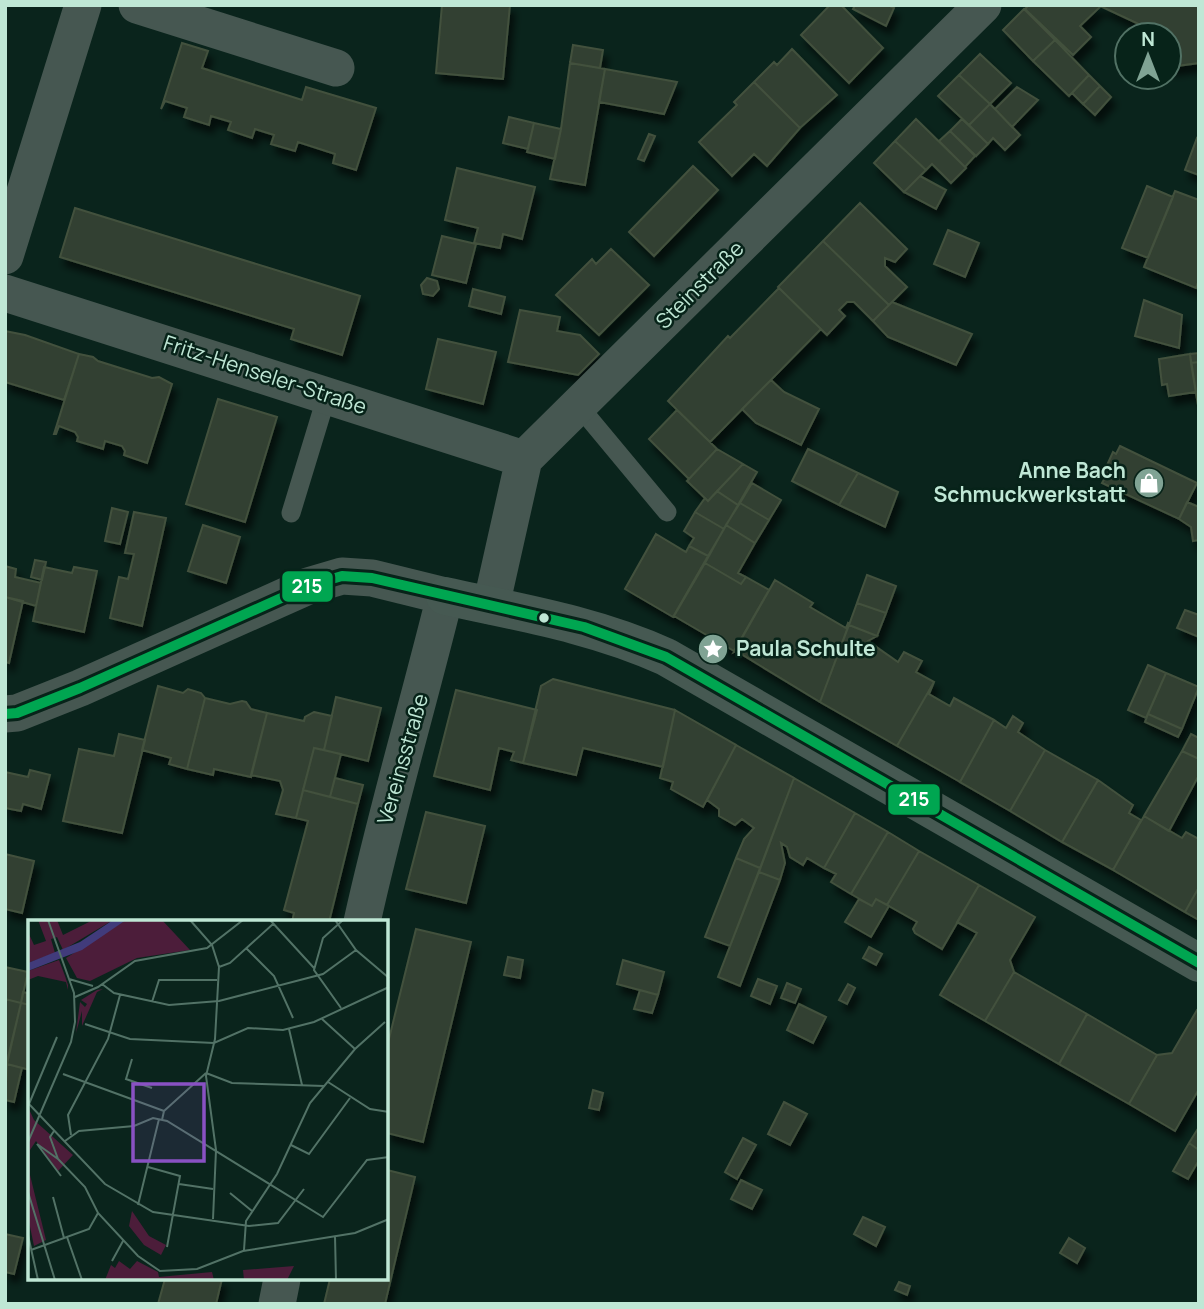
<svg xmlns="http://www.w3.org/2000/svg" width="1204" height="1309" font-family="Manrope,sans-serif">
<defs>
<filter id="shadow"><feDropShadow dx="4.5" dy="8" stdDeviation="3.5" flood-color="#0009"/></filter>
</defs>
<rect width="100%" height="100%" fill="#0a241c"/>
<path fill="#334030" stroke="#43513e" stroke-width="2" filter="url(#shadow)" d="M442,5h68l-7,74 -67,-6z
M830,5h11l42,43 -34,35 -48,-48z
M855,5h33l6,3 -8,18 -33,-17z
M1029,5h69l2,2 -20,19 11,11 -18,18 -48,-46z
M1098,5h101v58l-30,4v-32h-30l4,-9z
M1024,9l31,31 -22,21 -30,-31z
M1055,40l34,35 -20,21 -36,-35z
M182,43l26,8 -6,17 100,32 4,-13 70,21 -20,62 -23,-7 2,-9 -37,-12 -3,9 -24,-7 3,-9 -19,-6 -3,9 -24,-8 3,-8 -20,-6 -2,9 -25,-8 3,-9 -22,-7 -4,8z
M573,45l30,5 -3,18 -30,-5z
M792,49l45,46 -37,33 -46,-46 20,-20 3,3z
M980,54l31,29 -21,21 -31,-29z
M570,63l35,6 -20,116 -35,-6 11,-50z
M605,69l72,13 -13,32 -65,-12z
M959,75l31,29 -21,21 -31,-29z
M1089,75l11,11 -17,18 -11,-11z
M754,82l46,46 -33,38 -13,-12 -22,22 -33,-34 38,-37 -3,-3z
M1100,86l11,11 -16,18 -12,-11z
M1017,87l21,13 -26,27 -17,-18z
M990,104l30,31 -15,15 -12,-12 -5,6 -19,-19z
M509,117l25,6 -6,26 -25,-6z
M916,119l50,49 -15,15 -19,-19 -6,6 -31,-29z
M962,119l26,25 -12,12 -26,-25z
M534,123l27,6 -6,30 -28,-7z
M950,131l25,25 -10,11 -26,-26z
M649,134l6,2 -11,25 -6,-2z
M1197,138l2,1v36l-14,-5z
M895,141l31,29 -22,22 -30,-29z
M693,166l25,24 -64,66 -25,-24z
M457,168l78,19 -13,52 -19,-5 -3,14 -26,-5 4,-15 -33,-8z
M920,176l26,14 -10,19 -32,-17z
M1147,186l26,11 -25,61 -26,-10z
M1175,191l24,9v80l-3,8 -52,-21z
M860,203l47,46 -12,13 -10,-4v8l22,21 -18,18 -66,-64z
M75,208l285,88 -18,59 -51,-16 3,-10 -234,-72z
M948,230l31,13 -14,34 -31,-13z
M442,236l34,8 -10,39 -34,-8z
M823,241l66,64 -16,16 -19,-19h-7l-8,8 6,6 -18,19 -49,-48z
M611,249l38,36 -50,50 -43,-40 36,-36 4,5z
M427,278l10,3 2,8 -6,7 -10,-2 -2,-9z
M779,288l42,41 -111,113 -42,-41 60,-65 2,2z
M473,289l32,8 -4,17 -32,-8z
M1144,300l38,15 -3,33 -44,-12z
M892,302l80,32 -16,31 -68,-28 -15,-16z
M520,310l40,7 -3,14 23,4 19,19 -21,21 -70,-13z
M5,331l20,4 54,19 -15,46 -59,-18z
M438,339l58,13 -13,52 -57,-15z
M1199,353v9l-8,1 -1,-9z
M79,354l14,3 5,4 54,17 7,-1 13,7 -25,79 -23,-8 1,-4 -3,-5 -17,-5 -2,8 -26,-8 1,-4 -3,-5 -16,-6 -3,8h-2z
M1190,354l6,38 -27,4 -2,-12 -5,1 -3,-26z
M1199,362v49l-8,-48z
M771,380l13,12 35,17 -18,36 -45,-22 -14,-14z
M218,399l59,18 -32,105 -59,-18z
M677,410l40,39 -28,30 -40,-40z
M1120,446l77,37 -18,36 -77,-36 4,-7 -3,-2 10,-22 3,2z
M717,449l26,15 -35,37 -21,-20z
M808,449l50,24 -19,32 -47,-24z
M743,464l14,8 -19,33 -21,-14z
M858,473l40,19 -13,35 -46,-22z
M752,483l29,17 -12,20 -29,-17z
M717,491l21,14 -14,24 -29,-17 10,-14 3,3z
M1187,502l12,5v33l-6,1 -2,-14 -12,-8z
M740,503l29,17 -14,23 -29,-18z
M112,508l16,4 -8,32 -15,-3z
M134,512l32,6 -24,108 -32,-8 9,-41 9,2 6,-25 -9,-1z
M695,512l29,17 -16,27 -19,-10 5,-8 -10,-7z
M203,525l37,12 -14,46 -38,-12z
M726,525l29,18 -17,30 8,4 -5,7 -36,-21z
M656,534l30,18 3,-6 19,10 -35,61 -48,-28z
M35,560l11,2 -4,18 -11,-3z
M705,563l36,21 5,-7 23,13 -35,61 -60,-35z
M5,566l11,3 -1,8 26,6 -5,23 -31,-9z
M44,567l28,6 2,-6 23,4 -13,61 -51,-11z
M867,575l29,11 -10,27 -29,-10z
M775,580l38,23 -3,4 36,21 2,-5 1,1 -29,78 -84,-51 -2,1z
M5,597l18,4 -14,62 -4,-1z
M857,603l29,10 -9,23 -28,-11z
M1185,610l14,5v22l-22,-9z
M849,625l28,11 -9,5 30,21 6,-10 18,9 -6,11 18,10 -37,64 -77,-44z
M1148,665l18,8 -20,45 -18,-8z
M1166,673l33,14 -17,42 -34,-15z
M553,679l122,31 -12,57 -80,-19 -7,27 -53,-12 18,-77z
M934,682l-5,12 21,12 4,-8 40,22 -34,62 -63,-36z
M158,686l25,7 5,-4 13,4 4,5 -18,71 -18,-5 2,-6 -29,-8z
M456,690l81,20 -14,53 -12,-3 3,-8 -15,-4 -9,42 -56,-14z
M336,697l45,11 -13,53 -44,-11z
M205,698l25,6 12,-3 4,1 5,7 16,4 -16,64 -37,-8 -1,6 -26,-6z
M675,710l61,35 -33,62 -32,-18 2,-7 -13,-4z
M314,712l18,4 -8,34 -10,-2 -18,70 -20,-4 7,-24 -3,-9 -29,-6 16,-62 37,8 1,-4z
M1148,714l34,15 -4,8 -33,-15z
M1013,716l10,7 -5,9 27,18 -35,61 -50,-29 34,-62 12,8z
M119,734l26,6 -23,93 -59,-12 16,-72 35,7z
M1191,734l8,4v21l-17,-8z
M736,745l58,33 -34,90 -24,-10 8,-19 10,-11 -12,-9 -7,6 -16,-9v-7l-12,-9z
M314,748l27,6 -11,43 -27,-7z
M1045,750l53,30 -36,62 -52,-31z
M1182,751l17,8v16l-30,56 -25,-15z
M30,770l20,5 -9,34 -18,-5 -2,7 -16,-3v-36l23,5z
M335,778l28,7 -5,19 -28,-7z
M794,778l61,35 -31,55 -17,-10 -4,7 -13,-8 -3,-10 -6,-4 4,20 -5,17 -21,-8z
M1098,780l35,25 -4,8 12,7 -28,50 -51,-28z
M303,790l55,14 -29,118h-37l2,-9 -10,-3 24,-89 -12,-3z
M426,812l59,14 -19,77 -60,-14z
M855,813l33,19 -37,62 -20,-12 5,-8 -12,-6z
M1144,816l38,22 4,-6 13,7v48l-14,25 -72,-42z
M888,832l31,19 -32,54 -11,-6 -4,7 -21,-12z
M919,851l60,34 -37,64 -27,-16 -2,-4 4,-7 -30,-17z
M5,854l29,7 -12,52 -17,-4z
M736,858l24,10 -30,78 -25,-9z
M759,872l21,8 -40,106 -22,-9z
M979,885l56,32 -25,43 4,12 -29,49 -45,-26 37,-62 -20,-11z
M1199,887v33l-14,-8z
M859,899l13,7 4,-7 13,7 -18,31 -26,-15z
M416,929l55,13 -48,200 -36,-9v-86z
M869,947l13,7 -6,11 -13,-7z
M508,957l15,3 -3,18 -16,-3z
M623,960l41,12 -6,23 -41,-11z
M5,967l23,5 -7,31 -16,-4z
M1014,972l73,42 -28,50 -74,-43z
M758,979l19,7 -7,18 -19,-8z
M787,983l14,6 -6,14 -14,-5z
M848,984l7,4 -8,16 -8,-4z
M640,990l18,5 -6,18 -18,-4z
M23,992l7,2v11l-9,-2z
M5,999l16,4 -16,67z
M21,1003l9,2v65l-23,-6z
M799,1004l27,13 -13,26 -26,-13z
M1197,1010l2,1v78l-24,42 -46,-27 28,-49 15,-2z
M1087,1014l70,41 -28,49 -70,-40z
M7,1064l15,4 -8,34 -9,-2z
M593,1090l10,3 -4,17 -10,-2z
M784,1102l23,12 -17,31 -22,-11z
M1199,1127v23l-10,-7z
M743,1138l13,7 -19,34 -12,-7z
M1189,1143l10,7v10l-11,19 -15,-8z
M387,1170l28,7 -30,127h-61l6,-25h57z
M741,1180l21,10 -10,19 -21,-10z
M863,1217l22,10 -9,19 -22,-12z
M5,1234l18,4 -9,36 -9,-2z
M1069,1238l16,10 -8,15 -17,-10z
M165,1279h57l-6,25h-58z
M899,1282l11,4 -3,9 -12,-5z"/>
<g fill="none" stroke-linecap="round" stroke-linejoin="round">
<path stroke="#465751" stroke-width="19" d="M578,405l89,107
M291,513l36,-118"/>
<path stroke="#465751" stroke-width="37" d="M137,5l199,63
M5,256l78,-251
M5,293l519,166
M491,606l33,-147 459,-454
M5,714l12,-1 63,-25 228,-102 34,-10 30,2 73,18c-27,109 -59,217 -83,326
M277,1304l5,-25"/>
<path stroke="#465952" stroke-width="38" d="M445,596c74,16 151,29 221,61l533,306"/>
<g stroke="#072319" stroke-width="16">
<path id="bus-1" d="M5,714l12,-1 63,-25 228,-102 34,-10 30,2 212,49 82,30 533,306"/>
</g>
<use href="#bus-1" stroke="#00a651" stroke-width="10"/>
</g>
<defs>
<g id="shop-disc" transform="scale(1.575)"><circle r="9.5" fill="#80a394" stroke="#072319"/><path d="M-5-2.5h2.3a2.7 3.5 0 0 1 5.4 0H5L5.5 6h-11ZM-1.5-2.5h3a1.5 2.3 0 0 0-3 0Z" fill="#fff"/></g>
<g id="sight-disc" transform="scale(1.575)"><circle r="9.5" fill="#80a394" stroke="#072319"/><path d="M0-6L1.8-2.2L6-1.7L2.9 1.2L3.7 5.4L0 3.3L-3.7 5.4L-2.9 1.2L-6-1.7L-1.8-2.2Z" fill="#fff"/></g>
</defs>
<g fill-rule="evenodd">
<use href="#shop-disc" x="1149" y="483"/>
<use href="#sight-disc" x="713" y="649"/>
</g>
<circle fill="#bfe7d5" stroke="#072319" stroke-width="2.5" cx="544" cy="618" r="6"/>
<g text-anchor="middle" stroke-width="5" stroke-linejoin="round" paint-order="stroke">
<g font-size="21" fill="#bfe7d5" stroke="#072319">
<text transform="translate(700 285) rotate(-45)" y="7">Steinstraße</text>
<text transform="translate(265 375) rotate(18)" y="7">Fritz-Henseler-Straße</text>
<text transform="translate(403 759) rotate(-74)" y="7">Vereinsstraße</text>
</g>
<g font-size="21" font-weight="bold" fill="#bfe7d5" stroke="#072319" text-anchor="end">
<text x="1126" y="478">Anne Bach<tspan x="1126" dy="24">Schmuckwerkstatt</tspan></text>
<text x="736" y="656" text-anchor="start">Paula Schulte</text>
</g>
</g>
<g transform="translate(28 920)">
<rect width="360" height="360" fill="#0a241c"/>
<path d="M10,0h19l6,15 30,-15h20l-50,30 -6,-13 -6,2 4,14 -27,10v-31l6,13 12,-4zM98,0h36l28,30 -53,8 -47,23 -13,-3 -11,-20zM31,40l6,16 3,9v5l-2,-8 -28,-6 -10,4v-9zM75,69l-6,3 9,2 -9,-2 -15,34v-15l-6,22 4,-31 5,5 2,-3 -6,-4 16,-10zM0,187l6,13 39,35 -15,16 -22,-30 -6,9v25l16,65 -12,6 -6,-29zM104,291l17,25 17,9 -5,10 -17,-10 -15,-19zM91,341l11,8 7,-8 21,11 1,5 53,-5 2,8h-109l6,-15 4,3zM266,346l-7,14h-43l-1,-10z" fill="#4c1d3a"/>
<path d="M85,0h13l-44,30 -54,21v-8l52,-21z" fill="#413b7b"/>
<path fill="none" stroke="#527266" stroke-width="2" d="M162,0l22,25 7,22 -4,72 -9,37 10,74 -3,69M242,0l44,48M307,0l21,30 33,28M218,28l28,28 19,42M191,47l11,-4 43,-39M41,59l24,7M74,64l12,9 55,12 50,-4 104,-27 33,-24M47,77l23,-10 37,-26 72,-13 36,-28M124,82l7,-22h58M313,88l-27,-38 9,-32 20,-18M294,99l33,30M57,104l45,15 84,4 34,-15 35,2 31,-8 75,-35M261,109l13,56M104,139l-6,20 26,9M178,153l26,10 92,3M35,154l101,37M300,162l42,27 19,3M0,183l77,81 48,28 96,14 29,-3 26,-34M1,184l28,-67M134,200l2,-9 42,-38M26,211l-4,6 8,22 27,28 13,26 40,43 22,15 37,-2 46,-18 112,-18 34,-14M43,215l-3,-20 40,-76 12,-44M37,221l14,-10 55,-5 19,-8 14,3 156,96 44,-57 22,-3M0,222l43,-100 4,-20 -1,-29 -26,-73M263,225l18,9 41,-56M30,239l-21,-15 24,32M120,247l32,9 -13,71M151,264l34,5M0,272l27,88M202,273l22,18M25,277l11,41M110,285l21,-86M0,315l10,45M307,316l1,44M39,317l15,43M3,330l58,-21 9,-16M216,330l2,-29 31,-47 33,-71 45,-54 30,-27M84,341l11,-20"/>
<path fill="#8951c3" fill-opacity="0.15" stroke="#8951c3" stroke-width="3.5" d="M105,164h71v77h-71z"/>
<rect width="360" height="360" fill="none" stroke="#bfe7d5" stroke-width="3.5"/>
</g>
<g stroke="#072319" stroke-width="2.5">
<rect x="281" y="570" width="53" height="33" rx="7" fill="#00a651"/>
<rect x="887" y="783" width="54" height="33" rx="7" fill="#00a651"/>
</g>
<g font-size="19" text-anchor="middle" font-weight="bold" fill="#fff">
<text x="307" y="593">215</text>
<text x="914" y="806">215</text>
</g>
<rect width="1204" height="1309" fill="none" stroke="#bfe7d5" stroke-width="14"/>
<g transform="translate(1148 56)"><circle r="33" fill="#072319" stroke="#517164" stroke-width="2"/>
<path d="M0-5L12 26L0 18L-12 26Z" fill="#80a394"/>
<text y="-10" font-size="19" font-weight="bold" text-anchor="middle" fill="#bfe7d5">N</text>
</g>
</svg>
